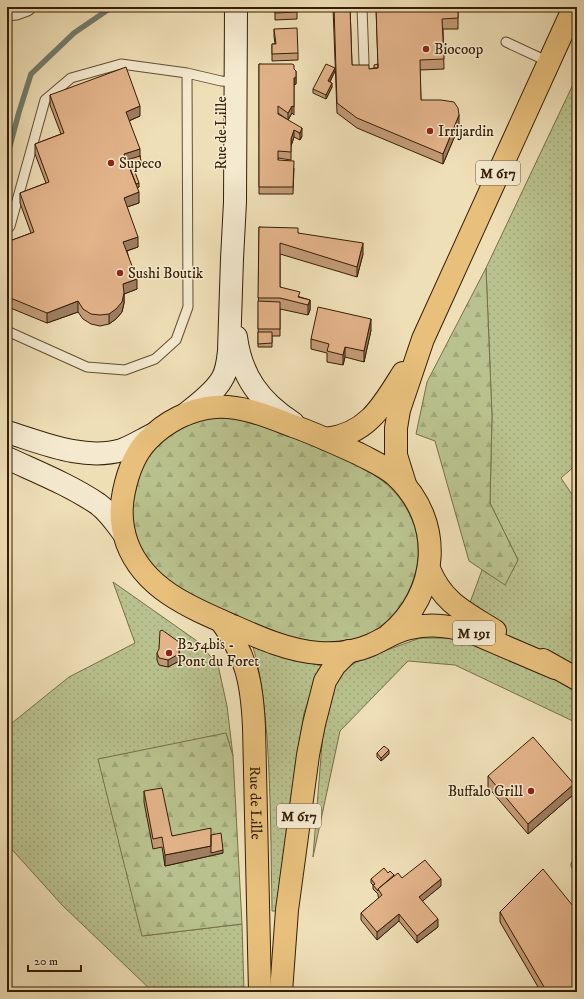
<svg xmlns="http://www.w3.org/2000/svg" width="584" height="999" font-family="'IM FELL DW Pica',serif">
<defs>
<pattern id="grass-dots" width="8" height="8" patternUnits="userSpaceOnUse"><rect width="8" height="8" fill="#b9c28e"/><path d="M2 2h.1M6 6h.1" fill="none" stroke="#a0a679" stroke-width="1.8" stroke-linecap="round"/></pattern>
<pattern id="forest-firs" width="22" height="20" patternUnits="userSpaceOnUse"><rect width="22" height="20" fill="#b9c28e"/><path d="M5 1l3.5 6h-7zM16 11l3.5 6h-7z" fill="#a0a679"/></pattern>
</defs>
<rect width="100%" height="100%" fill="#efdfb7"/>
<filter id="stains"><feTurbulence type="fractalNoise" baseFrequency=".005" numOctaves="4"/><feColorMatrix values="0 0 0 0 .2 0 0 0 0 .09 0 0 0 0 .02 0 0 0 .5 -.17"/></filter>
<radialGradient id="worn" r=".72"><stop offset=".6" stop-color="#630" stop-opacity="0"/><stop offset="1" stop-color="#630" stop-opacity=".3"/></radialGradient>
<path fill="url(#grass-dots)" stroke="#777048" d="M577,76v388l-16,14 16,24v221l-122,-58 -47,-4 -68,70 -27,126 12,-151 15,-34 20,-12 60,-22h37l25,-68 23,14 13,-24 -28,-57 2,-87 -6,-148z
M113,582l84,59 21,24 9,41 6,50 -7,-23 -84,203 100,-12 2,68h-91l-91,-87 -55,-61v-117l62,-50 66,-34z
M253,647l68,19 -17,47 -15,105 -11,93h-6c-1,-58 -1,-116 -5,-174 -3,-30 -5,-61 -14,-90z"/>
<path fill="url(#forest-firs)" stroke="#777048" d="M486,268l6,148 -2,87 28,57 -13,25 -36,-24 -34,-120 -19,-7 11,-52z
M209,418c37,-2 70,12 103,27 23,10 48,19 68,34 34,25 48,68 31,107 -9,22 -26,41 -48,51 -40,16 -80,-2 -116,-16 -53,-21 -128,-55 -114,-125 3,-11 4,-20 10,-30 15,-27 36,-41 66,-48z
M226,733l7,23 9,168 -100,12 -44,-177z"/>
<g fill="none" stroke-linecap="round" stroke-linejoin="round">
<path stroke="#727d6b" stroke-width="5.5" d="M7,157l12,-45 12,-38 43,-41 38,-26"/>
<g stroke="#644e30" stroke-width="11">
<path id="service" d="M362,7l2,56
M506,42l43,20
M7,229l3,-3 35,-126 26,-22 50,-14 66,9 34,8 14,1
M7,331l80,36 38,3 30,-11 21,-19 12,-33 -1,-234
M576,865l1,1"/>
</g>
<g stroke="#644e30" stroke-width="19">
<path id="minor" d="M7,12l9,-1 11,-4"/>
</g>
<g stroke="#351e03" stroke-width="24">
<path id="secondary" d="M236,337c5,39 24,65 57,86
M186,414c12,-10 28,-21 36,-35 5,-8 6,-18 7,-28l3,-92 3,-57 1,-195
M7,432c36,11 77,29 115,18 10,-4 20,-10 30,-15
M7,458c30,14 63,27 91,46 11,8 18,19 26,30"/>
</g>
<g stroke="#351e03" stroke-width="24">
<g id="primary">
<path d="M326,439c42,-5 57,-34 77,-66"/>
<path d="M405,484l-9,-29v-27l3,-18 24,-71 151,-332"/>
<path d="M429,569c14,34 36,43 66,62"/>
<path id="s1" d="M221,621c26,35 31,63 33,106l6,265"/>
<path d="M389,635c50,-42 56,-113 7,-159 -11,-10 -24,-15 -37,-22 -22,-10 -43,-20 -66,-28 -24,-9 -51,-21 -78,-19 -25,2 -50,15 -67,33 -14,14 -20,32 -24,51 -4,18 -3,35 3,52 17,46 64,65 106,83 27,12 56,25 86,27 17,1 36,-1 52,-8 13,-6 24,-14 39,-17 20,-5 42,-2 61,4l84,36"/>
<path d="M543,660l34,19"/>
<path d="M281,992l6,-82 21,-155 6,-31 11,-43 10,-16 14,-14"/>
</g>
</g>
<use href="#service" stroke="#f5ead0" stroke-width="9"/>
<use href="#minor" stroke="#f5ead0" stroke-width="17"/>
<use href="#secondary" stroke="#f5ead0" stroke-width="22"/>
<use href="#primary" stroke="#e8c07c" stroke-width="22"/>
</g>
<path fill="#c39a77" stroke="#351e03" d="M275,7h22v12l-22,1z
M333,7h17l2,58 17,4 5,-1 4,-4 -2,-57h82v22h-15l1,40 -24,1 1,30 38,26 -16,38 -86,-36 -20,-15z
M274,29l24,24v7l-26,1v-17h3l-1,-8z
M259,64l35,5 2,2v13l-2,1v30l-2,-2 -4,7 -10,-7v1l24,22 -2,4 -6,-3 -3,9v14l-13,-2v2l16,8 -1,26h-34z
M335,71l-5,11 2,5 -6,12 -13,-6v-4z
M50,95l90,21 -11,5 11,35 1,8 -8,3 6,20 -2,1 2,15 -12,4 11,40 -11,4 10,38 -13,5v9l-2,9 -6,7 -7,5 -9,2 -9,-2 -8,-5 -5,-7 -31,11 -39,-16 -1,-2v-63l24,-9 -11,-30v-10l26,-10 -11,-29v-10l26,-10 -11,-29z
M259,227l39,6 65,21 -6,23 -77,-23v33l20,10 10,3v10l-2,5 -28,-6v27h-8v11h-14z
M371,330l-7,32 -19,-5 -2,8 -16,-3v-9l-16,-4v-10z
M179,649v12l-11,6 -9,-2 -2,-5v-7z
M377,753l12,1 -8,7 -4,-4z
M488,776l86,18 -46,40 -40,-47z
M144,791l28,45 39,-1 12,18 -58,13 -3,-19 -9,2 -9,-47z
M388,873l14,5 39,8 -19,15 16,26 -21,16 -18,-22 -22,19 -16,-20v-7l18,-15 -1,-2v-2l-5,-5v-4l-2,-2v-4z
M500,912l77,80h-36l-41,-70z"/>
<path fill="#9f7d61" stroke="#351e03" d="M335,68v3l-7,14v-4z
M296,77v7l-2,1v-7z
M332,83v4l-6,12v-4z
M140,106v10l-14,6v-10z
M292,106v7l-4,7v-7z
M459,115v11l-16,38v-10z
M302,128v8l-2,4v-7z
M294,130v7l-3,9v-7z
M140,149v10l-14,5 -2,-10z
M141,161v3l-9,4v-4z
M139,183v4l-5,2v-4z
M139,192v11l-15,5v-10z
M138,237v10l-15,5v-10z
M363,243v11l-6,23v-10z
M137,279v10l-13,5v9l-2,9 -6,7 -7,5v-10l14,-30z
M310,300v10l-2,5v-10z
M78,301v11l-31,11v-10z
M371,319v11l-7,32v-11z
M345,347v10l-2,8v-10z
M179,642v19l-11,6v-7z
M389,750v4l-8,7v-3z
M574,784v10l-46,40v-10z
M211,846l12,4v3l-58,13v-11z
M441,879v7l-22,18v-7z
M399,914v7l-22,19v-8z
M438,919v8l-21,16v-7z"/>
<path fill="#e3b38a" stroke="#351e03" d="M275,7h22v5l-22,1z
M334,7h16l2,58h17v4l9,-1 -2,-61h82v11l-16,1 2,40 -24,1 1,40h20l13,2 4,6 1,7 -16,39 -86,-36 -20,-15z
M297,28l1,25 -26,1v-10h4l-2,-15z
M259,64h33l2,1v4l2,2v6l-2,1v29l-2,-1 -4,7 -10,-7v8l24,14 -2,5 -6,-3 -3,9v13l-13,-1v9l16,1 -1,26h-34z
M326,64l9,4 -7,13 4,2 -6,12 -13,-6z
M378,64v4h-4v-3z
M126,67l14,39 -14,6 14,37 -16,5 15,38 -15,6 14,39 -15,5 14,37 -14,5 1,9 -2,9 -6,7 -7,5 -9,1 -9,-1 -8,-5 -5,-8 -31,12 -39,-16 -1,-55 27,-10 -14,-39 29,-11 -14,-38 29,-11 -14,-38z
M140,156l1,5 -9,3 7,19 -3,1 -9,-24z
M259,227l39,1v5l65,10 -6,24 -77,-24v44l20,5 -2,5 12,3 -2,5 -28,-7h-22z
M258,301l22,1v27h-22z
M318,307l53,12 -7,32 -19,-4 -2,8 -16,-4 2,-7 -18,-5z
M258,332h14v11l-14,1z
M162,630l17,12v12l-11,6 -9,-2 -2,-5 2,-4 1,-18z
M533,737l41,47 -46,40 -40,-48z
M384,746l5,4 -8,8 -4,-5z
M162,788l10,48 39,-8v18l-46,9 -3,-18 -9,2 -9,-48z
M221,833l2,17 -12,3v-18z
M425,860l16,19 -22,18 19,22 -21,17 -18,-22 -22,18 -16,-19 21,-18 -4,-6 1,-1 19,-15 4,5z
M384,868l4,5 2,-2 4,4 -16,14v2l-5,-6 2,-1 -4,-5z
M543,869l34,42v81h-30l-47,-80z"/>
<g fill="#8f2418" stroke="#f5ead0" stroke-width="1.5">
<circle cx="426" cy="49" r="4"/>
<circle cx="430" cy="131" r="4"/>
<circle cx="111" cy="163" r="4"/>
<circle cx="120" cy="273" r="4"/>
<circle cx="169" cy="653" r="4"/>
<circle cx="531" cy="791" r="4"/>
</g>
<g text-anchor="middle" stroke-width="3" stroke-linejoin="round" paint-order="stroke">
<g fill="#f5ead0" stroke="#6f5b40" stroke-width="1">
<rect x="476" y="161" width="44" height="24" rx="3"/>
<rect x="453" y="621" width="42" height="24" rx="3"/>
<rect x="277" y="804" width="44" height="24" rx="3"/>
</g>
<g font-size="14" font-weight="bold" fill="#351e03">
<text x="498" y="178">M 617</text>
<text x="474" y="638">M 191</text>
<text x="299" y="821">M 617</text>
</g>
<g font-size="15" fill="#351e03" stroke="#f5ead0" text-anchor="start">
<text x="434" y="54">Biocoop</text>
<text x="438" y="136">Irrijardin</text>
<text x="119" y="168">Supeco</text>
<text x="128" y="278">Sushi Boutik</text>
<text x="177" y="649">B254bis -<tspan x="177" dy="17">Pont du Foret</tspan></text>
<text x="523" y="796" text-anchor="end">Buffalo Grill</text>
</g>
<g font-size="15" fill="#351e03" stroke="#f5ead0">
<text transform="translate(221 133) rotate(-90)" y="5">Rue de Lille</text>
<text dy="5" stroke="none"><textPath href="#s1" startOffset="189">Rue de Lille</textPath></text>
</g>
</g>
<rect width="584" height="999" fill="none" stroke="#efdfb7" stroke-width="24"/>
<rect x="8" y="8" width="568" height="983" fill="none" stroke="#351e03" stroke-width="2"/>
<rect x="12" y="12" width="560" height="975" fill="none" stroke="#351e03"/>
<path d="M28 965v6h53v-6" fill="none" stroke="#351e03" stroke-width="2"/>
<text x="34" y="965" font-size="12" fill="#351e03" stroke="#f5ead0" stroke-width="3" paint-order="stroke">20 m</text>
<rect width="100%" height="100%" filter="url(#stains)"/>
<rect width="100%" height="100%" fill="url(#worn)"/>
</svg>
